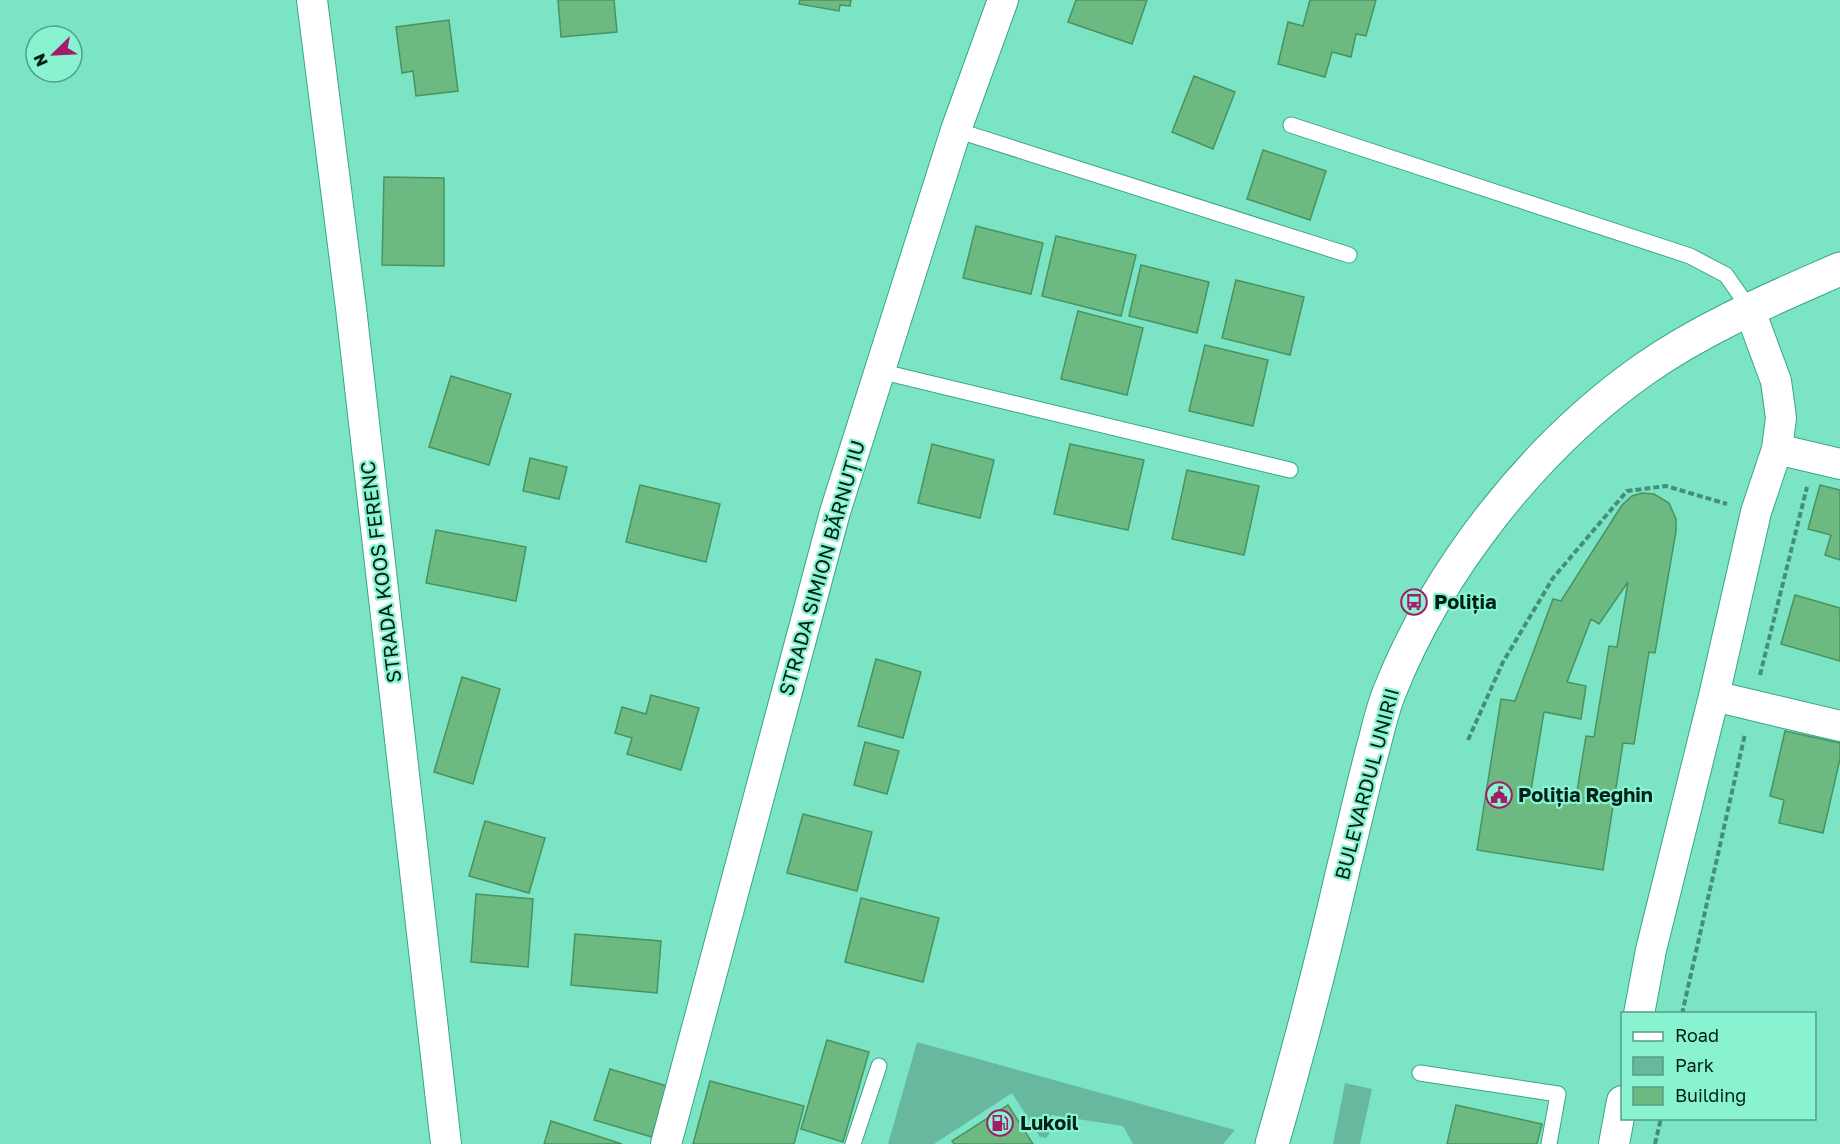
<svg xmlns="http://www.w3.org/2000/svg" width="1840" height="1144" font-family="'Golos Text',sans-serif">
<rect width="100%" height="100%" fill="#7be4c4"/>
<path fill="#67b89f" d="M917,1042l318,88 -12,14h-90l-10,-18 -72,-11 -2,19 -3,4 -6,-1 -28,-44 -78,51h-46z
M1345,1083l27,6 -12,55h-27z"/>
<path fill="#6cb982" stroke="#48935f" stroke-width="1.5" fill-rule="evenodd" d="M558,0h56l3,32 -56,5z
M800,0h51l-1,6 -10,-1 -1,6 -40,-7z
M1076,0h71l-15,44 -64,-22z
M1310,0h66l-10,36 -10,-2 -5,23 -19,-5 -7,25 -47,-13 10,-42 15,4z
M449,20l9,71 -42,5 -3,-25 -11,2 -6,-46z
M1194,76l41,16 -22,57 -41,-17z
M1263,150l63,21 -16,49 -63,-21z
M384,177l60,1v88l-62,-1z
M976,226l67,17 -12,51 -68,-16z
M1056,236l80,19 -15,61 -79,-20z
M1141,265l68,17 -12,51 -68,-17z
M1236,280l68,17 -14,58 -68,-17z
M1078,311l65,17 -16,67 -66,-16z
M1205,345l63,15 -15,66 -64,-15z
M451,376l60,18 -22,71 -60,-18z
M932,444l62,16 -14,58 -62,-15z
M1070,444l74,16 -16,70 -74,-16z
M530,458l37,9 -8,32 -36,-8z
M1187,470l72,16 -15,69 -72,-16z
M640,485l80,19 -14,58 -80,-20z
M1820,485l20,5v70l-15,-5 6,-20 -23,-6z
M1642,493l12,1 15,9 7,16v12l-21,122 -6,-1 -15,92 -11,-1 -20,127 -126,-20 24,-151 14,2 38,-102 8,2 61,-96 10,-9zM1628,582l-11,65 -8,-1 -15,91 -8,-1 -11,68 -45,-8 14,-84 37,7 5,-33 -19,-4 24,-63 8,5z
M436,530l90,17 -10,54 -90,-18z
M1795,595l45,13v53l-59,-17z
M876,659l45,13 -18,66 -45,-12z
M462,677l38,12 -27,95 -39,-12z
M651,695l48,13 -18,62 -54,-16 5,-16 -17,-5 7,-26 24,7z
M1785,731l55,12v16l-17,74 -44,-10 5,-23 -14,-4z
M865,742l34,9 -12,43 -33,-9z
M803,814l69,18 -15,59 -70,-18z
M485,821l60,17 -16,55 -60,-17z
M476,894l57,5 -5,68 -57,-5z
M861,898l78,20 -16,64 -78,-20z
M575,934l86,7 -4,52 -86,-8z
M827,1040l42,12 -26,90 -42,-13z
M610,1069l57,17 -15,51 -58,-17z
M710,1081l94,25 -10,38h-101z
M1008,1105l25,39h-79l-2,-3z
M1456,1105l86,19 -5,20h-90z
M551,1121l71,23h-78z"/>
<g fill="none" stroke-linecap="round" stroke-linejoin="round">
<g stroke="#37a689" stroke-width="17">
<path id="lane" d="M1291,125l399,131 36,19 23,33
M956,130l393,125
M879,371l411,99
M1420,1073l138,21 -9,50
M853,1144l26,-78"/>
</g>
<g stroke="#37a689" stroke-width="32">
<path id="street" d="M312,0l39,308 95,836
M1777,449l63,15
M1714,696l126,30
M1639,1014l12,-64 63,-254 42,-184 21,-63 4,-31 -5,-37 -27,-73
M666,1144l169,-632 121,-382 47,-130
M1614,1144l8,-43"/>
</g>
<g stroke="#37a689" stroke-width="35">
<path id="secondary" d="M1272,1144c26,-91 50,-182 71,-274 11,-43 20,-86 32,-129 4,-16 8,-33 14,-48 49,-124 145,-246 254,-323 61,-43 129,-71 197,-101"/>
</g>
<path stroke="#458e78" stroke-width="4" stroke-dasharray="6 3" stroke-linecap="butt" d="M1760,675l47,-188
M1468,740l35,-78 50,-84 74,-87 39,-5 61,18
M1682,1014l63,-280
M1655,1144l6,-26"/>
<use href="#lane" stroke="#fff" stroke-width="15"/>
<use href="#street" stroke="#fff" stroke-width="30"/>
<use href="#secondary" stroke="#fff" stroke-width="33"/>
</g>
<defs>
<g id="bus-ring" transform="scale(1.35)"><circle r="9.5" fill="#88f2d1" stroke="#a21c69" stroke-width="1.5"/><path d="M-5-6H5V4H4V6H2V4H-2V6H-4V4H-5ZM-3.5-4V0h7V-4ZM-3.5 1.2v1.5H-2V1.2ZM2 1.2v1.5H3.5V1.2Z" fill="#a21c69"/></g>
<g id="civic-ring" transform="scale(1.35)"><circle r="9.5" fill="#88f2d1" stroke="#a21c69" stroke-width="1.5"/><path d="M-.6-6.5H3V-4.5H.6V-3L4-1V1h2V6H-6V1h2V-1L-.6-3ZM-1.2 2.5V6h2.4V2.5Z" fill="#a21c69"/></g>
<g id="fuel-ring" transform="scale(1.35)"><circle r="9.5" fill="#88f2d1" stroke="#a21c69" stroke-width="1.5"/><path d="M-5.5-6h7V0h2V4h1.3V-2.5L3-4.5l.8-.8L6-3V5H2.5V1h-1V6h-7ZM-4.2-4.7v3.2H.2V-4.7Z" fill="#a21c69"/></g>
</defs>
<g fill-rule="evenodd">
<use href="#bus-ring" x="1414" y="602"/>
<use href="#civic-ring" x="1499" y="795"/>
<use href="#fuel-ring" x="1000" y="1123"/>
</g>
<g text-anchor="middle" stroke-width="4.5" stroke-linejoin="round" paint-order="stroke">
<g font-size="20" fill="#002118" stroke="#88f2d1">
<text transform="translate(822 568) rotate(-74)" y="7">STRADA SIMION BĂRNUȚIU</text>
<text transform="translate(381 572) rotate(-97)" y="7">STRADA KOOS FERENC</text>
<text transform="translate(1367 784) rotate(-75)" y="7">BULEVARDUL UNIRII</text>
</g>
<g font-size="20" font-weight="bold" fill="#002118" stroke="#88f2d1" text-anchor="start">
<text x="1434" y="609">Poliția</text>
<text x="1518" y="802">Poliția Reghin</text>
<text x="1020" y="1130">Lukoil</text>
</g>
</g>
<rect x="1621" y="1012" width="195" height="108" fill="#88f2d1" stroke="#529e87" stroke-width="1.5"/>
<rect x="1633" y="1032" width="30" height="9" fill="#ffffff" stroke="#529e87" stroke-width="1.5"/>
<text x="1675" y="1042" font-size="18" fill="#002118">Road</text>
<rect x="1633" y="1057" width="30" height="18" fill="#67b89f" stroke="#529e87" stroke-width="1.5"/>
<text x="1675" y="1072" font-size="18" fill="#002118">Park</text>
<rect x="1633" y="1087" width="30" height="18" fill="#6cb982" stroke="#529e87" stroke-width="1.5"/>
<text x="1675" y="1102" font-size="18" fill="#002118">Building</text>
<g transform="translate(54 54) rotate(246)"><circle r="28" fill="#88f2d1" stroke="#529e87" stroke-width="1.5"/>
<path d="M0-4.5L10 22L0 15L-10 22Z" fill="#a21c69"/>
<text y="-9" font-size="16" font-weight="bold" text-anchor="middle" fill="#002118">N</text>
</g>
</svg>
